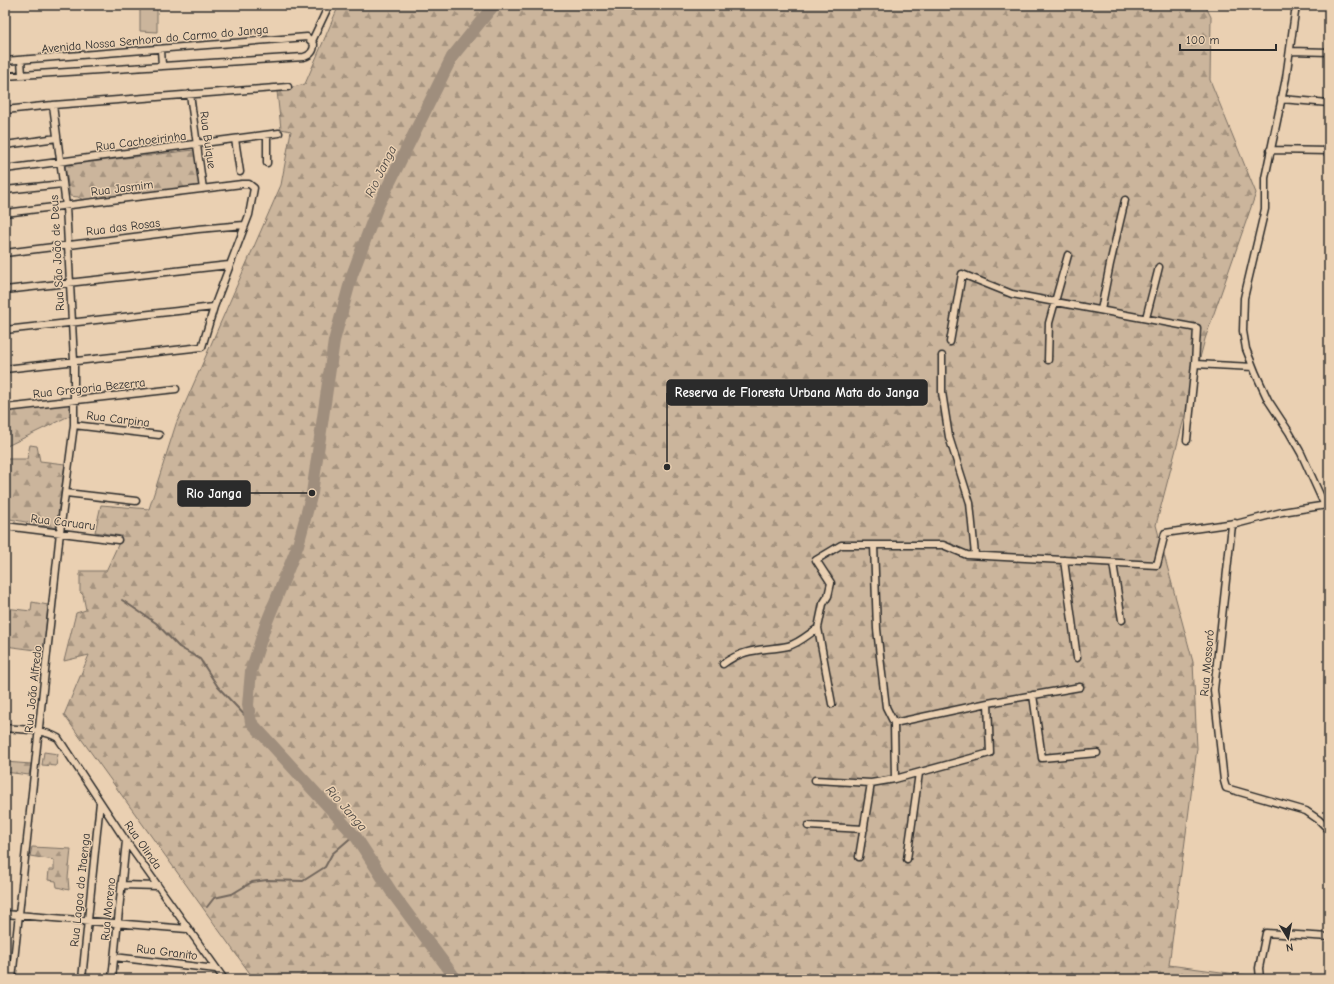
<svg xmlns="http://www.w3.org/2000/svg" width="1334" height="984" font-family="'Comic Neue',sans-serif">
<defs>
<pattern id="forest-firs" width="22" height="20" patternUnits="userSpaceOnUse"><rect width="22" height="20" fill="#cbb59c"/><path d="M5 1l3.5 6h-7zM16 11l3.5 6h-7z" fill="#a5937f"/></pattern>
</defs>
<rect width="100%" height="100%" fill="#ead0b2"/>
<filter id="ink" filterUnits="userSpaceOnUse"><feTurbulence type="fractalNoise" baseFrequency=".025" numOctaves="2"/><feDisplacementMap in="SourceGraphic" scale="8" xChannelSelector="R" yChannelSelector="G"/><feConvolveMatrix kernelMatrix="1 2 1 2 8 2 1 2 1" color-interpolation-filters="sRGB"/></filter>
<g filter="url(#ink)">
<path fill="url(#forest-firs)" stroke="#7b7064" d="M339,5h866l6,12 -1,63 46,113 -51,146 -49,186 37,137 4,86 -28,217 104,14h-1019l-190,-264 25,-60 -25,6 12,-48 10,-3 -3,-15 -3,-3v-21h26l16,-35 -27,-4 6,-27 48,4 27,-85 105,-239 10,-54 -10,-2 -4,-38 28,-7z
M194,150l6,36 -115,15 -7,-4 -8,-1 -5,-31z
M71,403v12l-66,32v-36z
M30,445l7,1 3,15 25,3 -9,64 -51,-10v-59h22z
M32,602l16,3 -4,46 -39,-5v-38l26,3z
M44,752l14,2 -2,12 -14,-1z
M5,762l26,2 -2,11 -24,-3z
M32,847l39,2 -3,29 1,12 -12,-3 -1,-6 -8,-1 1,-10h5v-10l-24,-4z"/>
<path fill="#cbb59c" stroke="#7b7064" d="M140,5h17v27l-17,-1z"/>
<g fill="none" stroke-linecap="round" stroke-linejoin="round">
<path stroke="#71665c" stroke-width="2" d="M122,600l34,23 23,24 21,12 18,28 33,35
M207,907l7,-9 18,-4 20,-12 15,-2 36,1 22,-14 7,-13 22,-19"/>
<path stroke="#9f8e7d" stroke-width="12" d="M456,979l-63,-85 -37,-57 -105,-115 -3,-17 3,-34 15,-47 32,-79 14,-52 22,-152 18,-66 26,-69 74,-149 42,-52"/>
<g stroke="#2b2b2b" stroke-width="9">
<path id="minor" d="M1296,5l-10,73 -21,100v31l-21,89 -1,33 3,18 10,25 12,26 21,32 12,21 24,53
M312,41l17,-36
M161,50l1,15
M1290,51l39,1
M21,60l1,15
M5,61l302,-24 7,7c0,7 -3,11 -10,13l-299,19
M190,94l13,95
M1281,99l48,4
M5,110l48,-5 235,-18
M235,139l5,33
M5,145l52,-7
M1270,150l59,1
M267,163v-28
M5,169l274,-36
M5,190l58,-6
M5,213l237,-29h7l5,4 -5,27 -35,92 -12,40 -197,22
M5,253l193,-24 46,-4
M5,290l224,-25
M1101,310l9,-46 15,-64
M1146,318l13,-51
M5,330l209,-23
M950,342l12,-68 50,20 185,34 -2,36 58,3
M942,356v36l7,45 21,66 5,52
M1048,360l1,-37 19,-68
M5,408l171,-19
M74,425l85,10
M1187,440l8,-76
M66,493l70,8
M1327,505l-45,7 -50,13 -18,165 10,91 2,7 80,23 13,9 10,10
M5,526l113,14
M874,545l3,84 5,45 4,33 8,16 1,56
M1064,560l13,98
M1113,563l9,57
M818,628l14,76
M723,664c23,-17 40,-13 65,-18 10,-2 21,-12 30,-18l5,-24 5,-8 3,-13 -15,-23 25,-15h102l24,10 190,10 8,-32 70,-10
M1033,695l9,63 55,-5
M894,723l94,-20 92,-16
M5,728c18,2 38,1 53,10l68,103 98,138
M815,780l56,3
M808,826l56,3
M859,857l12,-74 24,-4 95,-26 -2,-50
M907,859l12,-86
M122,885l36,1
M5,914l182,15
M114,957l102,12
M12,979l48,-447 14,-107v-64l-8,-155 -13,-101
M82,979l18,-177
M112,979l14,-138
M1260,979l-1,-11 7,-35 63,4"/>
</g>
<use href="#minor" stroke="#ead0b2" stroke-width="6"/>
</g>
</g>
<g text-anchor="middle" stroke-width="3" stroke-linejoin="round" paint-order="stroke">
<g font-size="12" fill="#2b2b2b" stroke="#ead0b2">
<text transform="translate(155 39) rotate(-5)" y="4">Avenida Nossa Senhora do Carmo do Janga</text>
<text transform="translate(208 140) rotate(82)" y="4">Rua Buique</text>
<text transform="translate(141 141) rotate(-7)" y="4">Rua Cachoeirinha</text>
<text transform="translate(122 188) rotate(-7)" y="4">Rua Jasmim</text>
<text transform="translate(123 227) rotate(-7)" y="4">Rua das Rosas</text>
<text transform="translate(57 253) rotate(-93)" y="4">Rua São João de Deus</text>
<text transform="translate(89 388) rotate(-6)" y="4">Rua Gregoria Bezerra</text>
<text transform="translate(118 419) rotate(7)" y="4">Rua Carpina</text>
<text transform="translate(63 522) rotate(7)" y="4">Rua Caruaru</text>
<text transform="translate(1207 663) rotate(-85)" y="4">Rua Mossoró</text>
<text transform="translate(33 689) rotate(-84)" y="4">Rua João Alfredo</text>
<text transform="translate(143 845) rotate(55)" y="4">Rua Olinda</text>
<text transform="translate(80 890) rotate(-84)" y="4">Rua Lagoa do Itaenga</text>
<text transform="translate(108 909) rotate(-84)" y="4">Rua Moreno</text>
<text transform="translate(167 952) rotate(7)" y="4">Rua Granito</text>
</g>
<g font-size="13" font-style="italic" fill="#484440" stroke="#ead0b2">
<text transform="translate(380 171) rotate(-64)" y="5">Rio Janga</text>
<text transform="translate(347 808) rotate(49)" y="5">Rio Janga</text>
</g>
</g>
<path fill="none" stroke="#2b2b2b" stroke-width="1.5" d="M667 467L667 393M312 493L250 493"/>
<g fill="#2b2b2b" stroke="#ead0b2" stroke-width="1.5">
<circle cx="667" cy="467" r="4"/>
<circle cx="312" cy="493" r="4"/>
</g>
<g fill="#2b2b2b" stroke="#2b2b2b" stroke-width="1.5">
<rect x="667" y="380" width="260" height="25" rx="4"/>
<rect x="178" y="481" width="72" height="25" rx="4"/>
</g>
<g font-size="13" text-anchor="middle" font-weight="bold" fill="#fff">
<text x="797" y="397">Reserva de Floresta Urbana Mata do Janga</text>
<text x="214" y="498">Rio Janga</text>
</g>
<rect width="1334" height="984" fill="none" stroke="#ead0b2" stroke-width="20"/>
<rect x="10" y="10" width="1314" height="964" fill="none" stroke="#2b2b2b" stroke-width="1.5" filter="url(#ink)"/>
<g transform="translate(1288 938) rotate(170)" stroke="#ead0b2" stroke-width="3" paint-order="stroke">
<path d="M0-3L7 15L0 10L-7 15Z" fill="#2b2b2b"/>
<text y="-6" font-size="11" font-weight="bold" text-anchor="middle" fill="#2b2b2b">N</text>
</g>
<path d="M1180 44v6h96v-6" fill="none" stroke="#2b2b2b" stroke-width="2"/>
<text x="1186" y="44" font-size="12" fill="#2b2b2b" stroke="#ead0b2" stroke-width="3" paint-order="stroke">100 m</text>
</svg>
